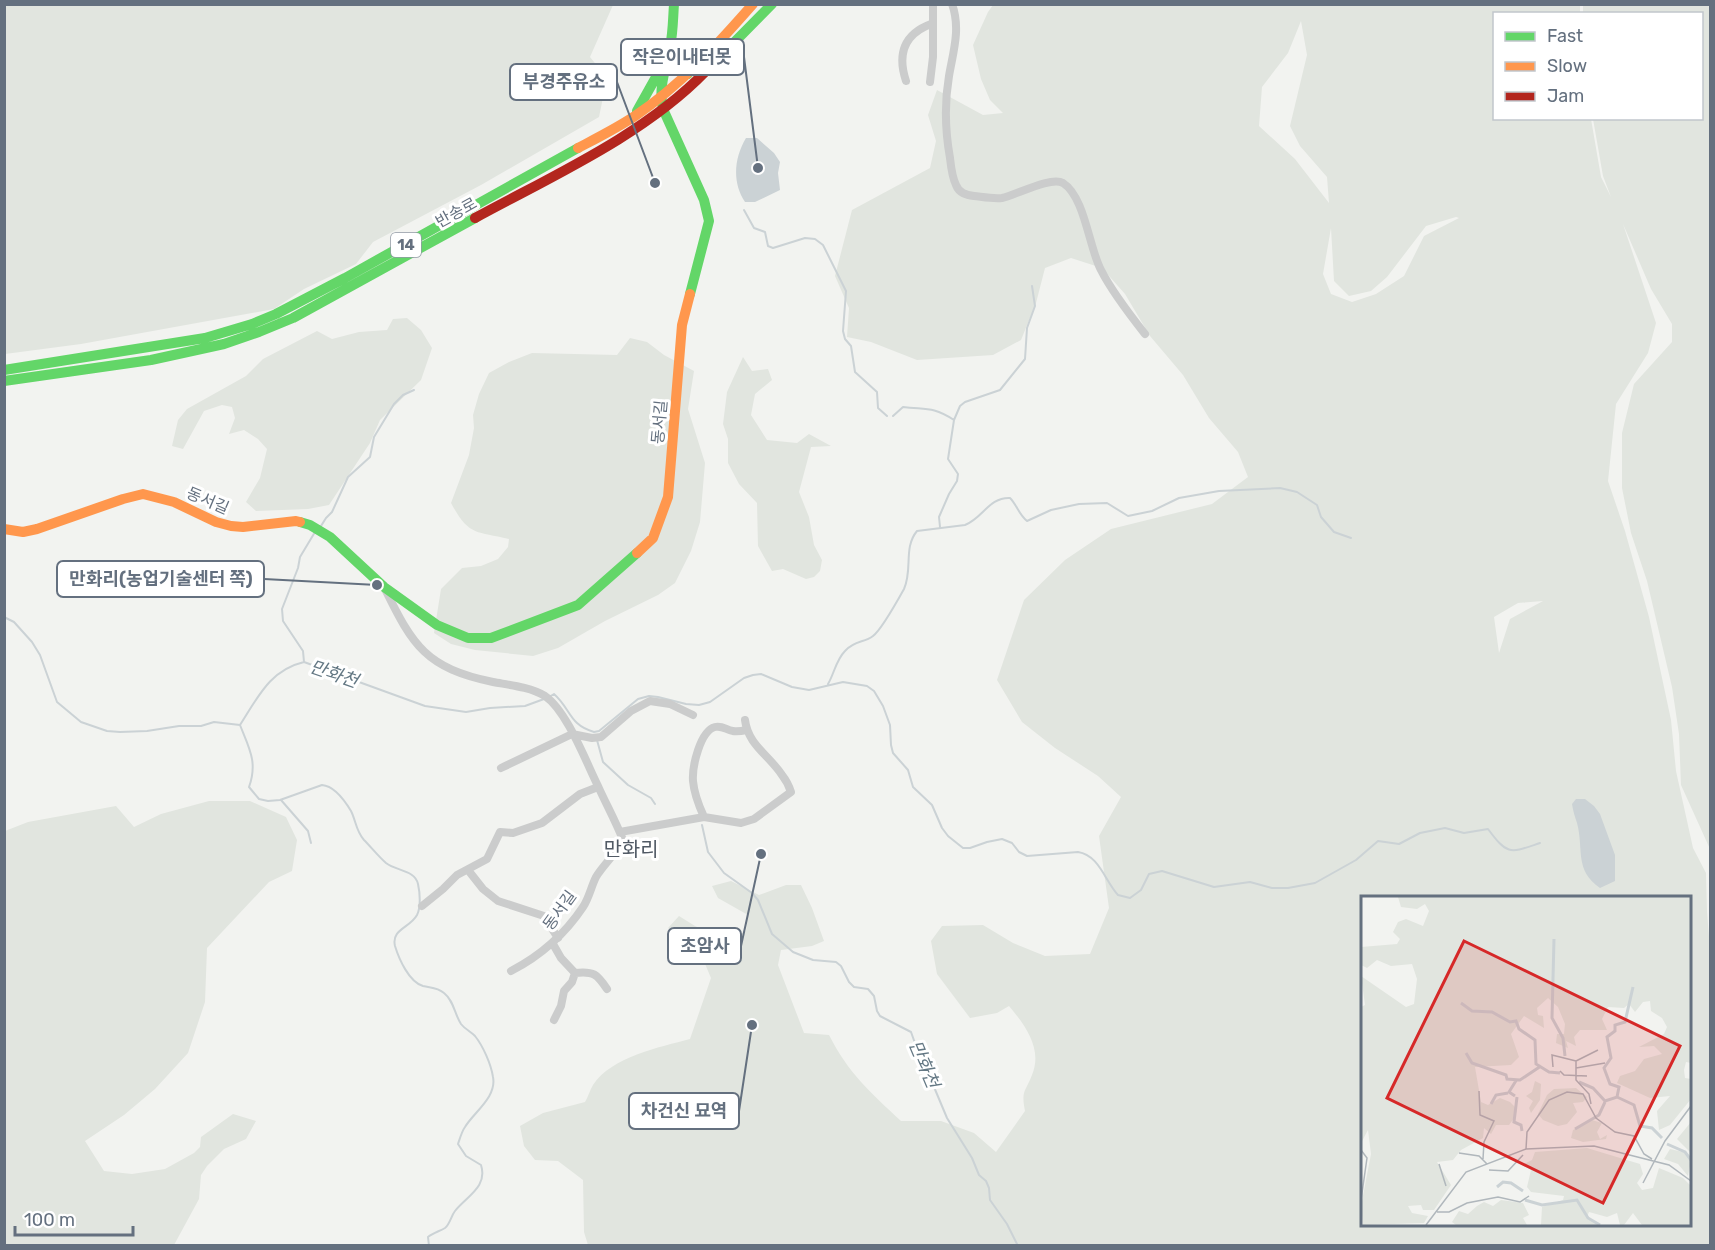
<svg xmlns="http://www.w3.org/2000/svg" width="1715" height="1250" font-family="Rubik,'Noto Sans KR',sans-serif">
<rect width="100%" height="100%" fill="#f2f3f0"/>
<path fill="#e1e5df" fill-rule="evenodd" d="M4,5h609l-23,52 17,21 -8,39 -118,68 -108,57 -17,22 -52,25 -30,20 -193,35 -76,10z
M993,5h587v8l-86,1v104l97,1 10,58 10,20 -8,-21 -10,-57 109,-1v-104l-119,-1v-8h127v844l-29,-64 -2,-51 -7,-47 -25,-106 -16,-48 -9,-45v-55l12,-49 38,-42v-18l-21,-35 -28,-65 33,99 -8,30 -32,51 -8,77 17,50 24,86 22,103 5,51 17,77 13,25 1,39 3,36v297h-1122l-4,-13 -1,-52 -25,-19 -23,-1 -11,-14 -4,-20 23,-13 42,-11c3,-5 5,-12 8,-17 18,-28 67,-38 97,-46l21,-61 -11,-26 -32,-24 11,-12 16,10 32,15 19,-10 2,-16 -30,-17 -6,-12 19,-5 28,14 27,-10h15l11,23 12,33 -12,5 -31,4 -3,15 26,68 25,2c20,39 41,57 72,86h40l33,12 22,19 29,-41c-4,-21 0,-18 7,-36 11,-26 -7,-50 -23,-69l-12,7 -27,5 -33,-44 -6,-33 11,-15 41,-1 30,18 32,13 45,-2 19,-46 -10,-72 22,-39 -23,-21 -43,-28 -33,-26 -25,-42 27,-80 41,-40 46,-31 101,-25 36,-27 -10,-25 -29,-34 -26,-43 -33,-39 -25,-42 -23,-26 -31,-10 -26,10 -9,35 -15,37 -28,15 -76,5 -46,-18 -24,-5 2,-29 -14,-32 17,-66 78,-42 6,-27 -8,-26 9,-25 46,25 20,-2 -13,-13 -9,-21 -8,-34 15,-33zM1301,21l6,34 -17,71 10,20 27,31 2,26 -34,-44 -36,-33 3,-39 26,-34zM1456,217l3,1 -35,18 -20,40 -28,18 -24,8 -21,-8 -8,-20 8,-46 3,53 15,15 22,-5 16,-14 39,-51zM1543,601l-33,18 -11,34 -5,-36 24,-14zM1362,898h328v326h-328z
M407,318l14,12 11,18 -11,32 -41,40 -10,23 -41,62 -21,4 -52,2 -10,-9 14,-24 7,-29 -9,-10 -14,-9 -15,4 6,-16 -3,-11 -10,-2 -18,6 -21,38 -11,-3 6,-26 9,-11 59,-33 17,-17 54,-28 15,8 27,-7 28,-2 6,-11z
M630,338l17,4 17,13 30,16 -6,38 17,54 -5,59 -9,29 -16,32 -17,12 -53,26 -47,27 -25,8 -58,-6 -24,-6 -17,-11 7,-44 21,-21 19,-2 17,-7 10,-12 1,-8c-34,-8 -40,-3 -58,-36l18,-48 5,-27 -1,-13 6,-21 10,-21 20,-11 23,-9 85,2z
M743,357l9,14 16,-2 4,11 -17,14 -4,21 16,25 30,3 12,-9 22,12 -20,1 -12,45 10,25 5,28 8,15 -2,11 -6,6 -8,2 -23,-10 -11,2 -14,-25 -1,-43 -18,-19 -11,-21v-24l-5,-15 4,-32z
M209,801h41l36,16 11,23 -5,31 -23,11 -62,66 -2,54 -17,51 -33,36 -31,26 -39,26 19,30 28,3 33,-5 29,-16 6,-6 1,-10 32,-23 23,7 -10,18 -22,10 -17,17 -6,9 -2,24 -25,46h-169v-414l23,-9 88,-16 18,21 27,-13z"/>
<path fill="#cbd2d5" d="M746,138h11l17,15 6,9 -2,11 2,17 -25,12h-10c-13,-19 -11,-44 1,-64z
M1576,799h9l9,7 6,8 15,41v26l-15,7c-26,-18 -16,-39 -23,-65 -2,-6 -4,-12 -5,-19z"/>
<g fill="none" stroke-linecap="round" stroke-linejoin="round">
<path stroke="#cbd2d5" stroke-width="2" d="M744,210l10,18 11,4 3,14 5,2 32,-10 10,1 8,6 23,46 -3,40 2,8 6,7 4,26 22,20 1,16 9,8
M893,416l10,-9c23,3 29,-1 51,13l-6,39 10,15 -1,7 -8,13 -10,23 1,10
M954,420l6,-14 5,-4 35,-12 25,-31 2,-31 8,-22 -3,-20
M321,526l5,-8 6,-6 16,-35 22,-20 4,-20 20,-33 9,-9 11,-5
M4,617l10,5 18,20 8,13 17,47 24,20 26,9 13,1 27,-1 32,-5h22l13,-4 26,3c18,-28 30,-55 64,-63l121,44 41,6 24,-4 35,-2 19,-7
M304,662l-1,-11 -20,-30 -1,-12 16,-41 2,-11 15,-25
M828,684c6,-10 8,-24 17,-33 10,-11 19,-8 28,-15 8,-6 26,-38 31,-47 9,-20 -1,-41 13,-58l48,-6c18,-7 24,-28 45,-27 7,7 9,17 17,23l24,-11 28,-6 28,-1 21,13 24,-5 27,-13 40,-7 61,-3 17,4 20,13 4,12 13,15 17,6
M549,697l5,-3c17,15 15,31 40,38
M240,725c9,23 18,37 9,62l10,12 9,2 12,-1 42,-15c12,1 23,16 29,26 5,10 5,20 13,29 7,7 14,16 22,23 10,8 29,7 32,21 2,9 3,23 -1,31 -7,13 -26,14 -22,31 4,13 14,36 28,40 8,2 14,1 21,7 10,8 10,20 17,31 4,5 10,8 14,12 8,10 16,28 18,41 4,20 -19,35 -28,50 -3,4 -5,11 -7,17l8,12 15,9c7,22 -14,31 -26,46 -4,5 -5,13 -10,17 -5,3 -12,5 -17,9l1,9
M594,732l5,-1 39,-32 11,-3 9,1 28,7 13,1 11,-3 34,-24 9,-3 8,-1 31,13 17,3 34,-8 24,4 7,5 9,15 7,19 1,20 2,8 15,17 5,17 19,18 10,23 6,8 15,12h7l17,-6 15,-3 10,4 7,9 8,4 51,-4c21,3 27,29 40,43l12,3 11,-8 8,-16 13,-3 52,16 36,-5 22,6h16l27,-5 41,-23 22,-19 21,3 21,-11 25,-5 19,5 24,-4c20,27 22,24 52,14
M597,740l6,22 25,23 23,13 4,6
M281,800l27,31 3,12
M702,825l6,27 16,21 28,20 6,7 14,34 21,18 20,8 23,2 5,4 8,16 5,5 14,2 6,7 3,15 3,5 31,16 15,42 8,13 13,31 25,40 7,17 7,6 3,7 1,12 17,24 11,22"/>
<path stroke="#cbcccc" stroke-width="8" d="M952,4c9,25 1,48 -3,72 -5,29 -4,54 1,82 1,9 2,19 6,27 3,8 10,10 18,11 9,1 19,3 28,2 14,-3 49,-22 61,-15 22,14 26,65 38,87 11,22 29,45 44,64
M906,81c-9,-27 -2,-47 25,-57
M930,82l3,-25v-53
M385,589c28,57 41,79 108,93 16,3 37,5 52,14 22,15 41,66 53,90 8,18 18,36 25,54 -7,14 -19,24 -27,37 -5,10 -7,21 -13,30 -18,27 -43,49 -72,64
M501,768l71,-34 20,4 9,-1 30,-26 19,-10 20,3 23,11
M704,817c-5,-11 -10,-24 -11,-36 -1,-14 7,-50 22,-54 7,-2 11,3 18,4 4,1 9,0 14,-1
M620,832l84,-15 37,6 13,-4 37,-27c-2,-6 -5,-12 -9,-17 -13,-20 -34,-30 -37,-55
M468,870l15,19 15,12 46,15 14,22
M422,906l21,-17 14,-14 30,-16 13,-27 13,1 29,-10 38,-29 18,-7
M553,944l8,14 14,15 -3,9 -8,9 -3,15 -7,14
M575,973c19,-2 22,1 32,16"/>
<path stroke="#63d668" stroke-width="10" d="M674,4c-1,14 -1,29 -4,43 -4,22 -12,40 -7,62l41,91 5,21 -19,73
M670,52l5,16 13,6
M705,72l67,-68
M637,111l33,-59
M4,370l201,-32 47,-14 24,-10 69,-36 233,-130
M4,381l147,-21 73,-16 35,-12 34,-14 182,-100
M300,522l10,3 20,12 54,50 53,38 31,13h23l87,-33 59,-52"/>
<path stroke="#ff974d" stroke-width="10" d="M578,148c19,-10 39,-20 57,-32 46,-31 82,-71 118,-112
M4,529l19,3 14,-3 86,-30 20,-5 31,8 42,20 15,4 12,1 53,-6 4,1
M637,553l16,-15 15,-41 14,-172 8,-31"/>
<path stroke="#b3261e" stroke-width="10" d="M475,218c77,-42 169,-83 230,-146"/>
</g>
<g text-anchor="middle" stroke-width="6" stroke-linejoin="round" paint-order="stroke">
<rect fill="#fff" stroke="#929ba5" stroke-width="1.5" x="391" y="233" width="30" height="24" rx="4.5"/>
<g font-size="15" font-weight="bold" fill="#64707f">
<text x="406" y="250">14</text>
</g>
<g font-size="16" fill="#64707f" stroke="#fff">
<text transform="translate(456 212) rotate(-29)" y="6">반송로</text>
<text transform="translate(659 422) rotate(-85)" y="6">동서길</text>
<text transform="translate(208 500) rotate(23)" y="6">동서길</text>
<text transform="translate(559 910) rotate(-54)" y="6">동서길</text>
</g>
<g font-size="18" font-style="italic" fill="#647884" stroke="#fff">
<text transform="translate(334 674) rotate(19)" y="6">만화천</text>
<text transform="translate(924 1064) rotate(67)" y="6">만화천</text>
</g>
<g font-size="20" fill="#515a65" stroke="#fff">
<text x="631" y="856">만화리</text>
</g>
</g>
<g transform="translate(1361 896)">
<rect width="330" height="330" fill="#f2f3f0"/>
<path d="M37,1h293v166l-5,-1 -2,8 1,8 6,1v20l-21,26 -11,5 -2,-19 13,-15 -20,2 -33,-15 3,-7 15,-5 9,-12 18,-5 -8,-8 -15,1 25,-13 3,-7 -5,-9 -11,-7 -1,-10 -7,1 -8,10 -6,-8 -5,4 -16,-1 -6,12 5,11h-27l-6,7 2,9 -10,-5 2,7 -12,-5 1,-9h7l1,-10 -7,-17 -10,-9 -11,10 1,7 5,1 1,12 -20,-12 -13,18 8,23 -8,8 -36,2 6,35 7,3 12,-7 10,4 7,7 -2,8 -6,8h-13l-5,9 -7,-6 -1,10 -22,12 -8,10 -16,2 14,23 -17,25h-11l-2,-5 -13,1 4,7 16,3 -4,7 -61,2 -2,-19 10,-52 -3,-24 -7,13v-136l4,-2 -4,-29 45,31 8,-3 3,-25 -5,-15 -21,2 -14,-6 -10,8 -6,-3v-18l36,-3 3,-5 -7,-7 5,-10 8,-3 17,7 6,-15 -4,-7 -8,5 -16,-2zM174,185l6,3 -1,16 -9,13 -2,-5 4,-7 -7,-5 6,-4zM215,192l11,9 -4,5 -10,1 4,9 -10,12 -9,2 -15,-6 -5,-6 9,-19 7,-6zM231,224l10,3 -5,9 3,7 7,-4 -1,4 -23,3 -12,-4 2,-8zM330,226v31l-14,-14zM226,252l53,16 3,10 -6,9 5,7 11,-2 6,-20 24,10 8,8v39h-49l-9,-12 -9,12h-4l-3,-12 -10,4 -18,-5 -2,5 13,8h-59l1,-18 21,-7 1,-4 -33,-4 -4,-5 4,-17 -9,-5 10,-5 3,-8zM309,253l13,3 8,9 -3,15 -10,-12 -14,-5zM140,304l22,3 6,12 -6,3 4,7h-71l-4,-3 7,-11 9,3 9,-8 7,-4 9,4z" fill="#e1e5df"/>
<path fill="none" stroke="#cbd2d5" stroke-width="3" d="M193,43l-2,79 11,20 2,18M100,107l11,8 20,1 18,10 6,-1 3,8 16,11 1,24 13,8 11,1M105,157l6,10 34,12 1,4 13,1 21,-14M218,186l14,6 12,13 12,-4 17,8 6,21 12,2 10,10M154,200l-6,-4 8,-13M156,201l-3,25 7,3 1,6M256,201l2,-10 -9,-3 -6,-16 7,-10 -4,-21 8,-6v-6l10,-3 8,-35M130,208l5,-9 12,-2M214,233l24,-14 6,-13M306,248l18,8 6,8M136,291l6,-5 8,1 12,8M164,304l17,5 35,-5 11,18 12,7"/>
<path fill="none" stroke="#b0b7bc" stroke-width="1.5" d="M215,165v19l13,14 2,10M215,165l22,-11M192,171l-1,-12 24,6M215,172l29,-5M199,175l4,4 23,1M118,195l1,24 14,6 -10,21 -1,17M165,253l1,-17 22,-32 18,-8 16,2 13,24 19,14 19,4 10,18 8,5M0,254l6,8 -6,42M98,257l20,3 8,8M78,268l7,22M128,274l19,1 15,-16M282,287l22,-42 26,-35M76,316h12l18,-9 31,-6 22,5 9,-6M65,329l40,-53 60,-23 68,-3 75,19 22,16"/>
<path fill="#d62828" fill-opacity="0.15" stroke="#d62828" stroke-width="3" d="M103,45l216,105 -77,157 -216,-105z"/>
<rect width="330" height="330" fill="none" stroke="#64707f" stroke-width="3"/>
</g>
<path fill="none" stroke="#64707f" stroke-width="2" d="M758 168L744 57M655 183L617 82M377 585L264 579M761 854L741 946M752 1025L739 1111"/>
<g fill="#64707f" stroke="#fff" stroke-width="2">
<circle cx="758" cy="168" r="6"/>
<circle cx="655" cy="183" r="6"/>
<circle cx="377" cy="585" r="6"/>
<circle cx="761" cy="854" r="6"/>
<circle cx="752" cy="1025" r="6"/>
</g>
<g fill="#fff" stroke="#64707f" stroke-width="2">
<rect x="621" y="39" width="123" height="36" rx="6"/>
<rect x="510" y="64" width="107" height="36" rx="6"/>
<rect x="57" y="561" width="207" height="36" rx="6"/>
<rect x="668" y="928" width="73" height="36" rx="6"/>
<rect x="629" y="1093" width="110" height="36" rx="6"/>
</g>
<g font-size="18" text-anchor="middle" font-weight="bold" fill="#64707f">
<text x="682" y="63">작은이내터못</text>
<text x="564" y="88">부경주유소</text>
<text x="161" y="585">만화리(농업기술센터 쪽)</text>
<text x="705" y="952">초암사</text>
<text x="684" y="1117">차건신 묘역</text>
</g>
<rect width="1715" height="1250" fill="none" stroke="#64707f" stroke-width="12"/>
<rect x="1493" y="12" width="210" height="108" fill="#ffffff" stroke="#c1c6cc" stroke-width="1.5"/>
<rect x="1505" y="32" width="30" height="9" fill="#63d668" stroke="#c1c6cc" stroke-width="1.5"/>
<text x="1547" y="42" font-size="18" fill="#64707f">Fast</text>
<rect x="1505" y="62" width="30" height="9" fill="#ff974d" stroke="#c1c6cc" stroke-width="1.5"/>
<text x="1547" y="72" font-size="18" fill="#64707f">Slow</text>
<rect x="1505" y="92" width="30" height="9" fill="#b3261e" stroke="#c1c6cc" stroke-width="1.5"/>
<text x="1547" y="102" font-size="18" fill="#64707f">Jam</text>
<path d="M15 1226v9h118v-9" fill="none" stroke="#64707f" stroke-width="3"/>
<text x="24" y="1226" font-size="18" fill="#64707f" stroke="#ffffff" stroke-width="4.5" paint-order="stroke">100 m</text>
</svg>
